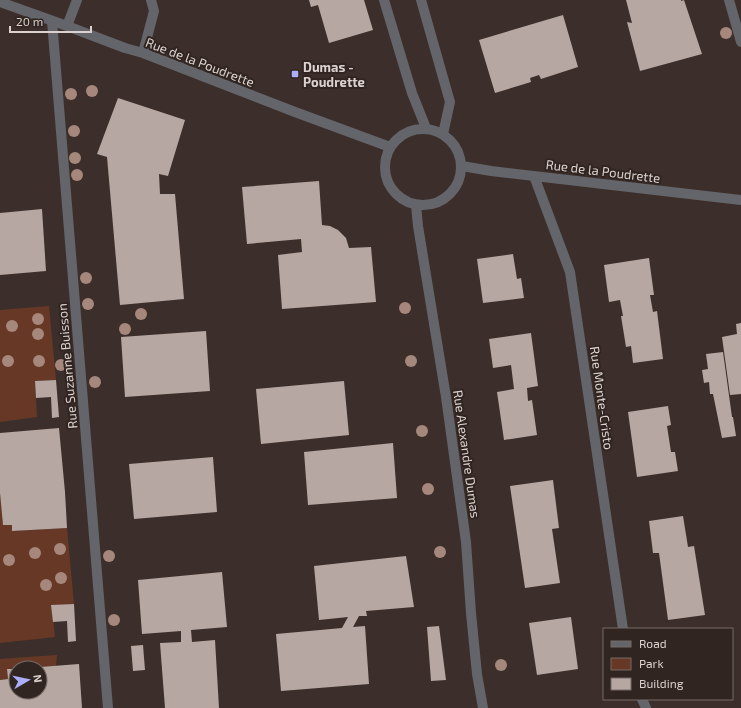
<svg xmlns="http://www.w3.org/2000/svg" width="741" height="708" font-family="'Exo 2',sans-serif">
<rect width="100%" height="100%" fill="#3c2f2b"/>
<path fill="#683826" d="M49,306l7,74 -21,1 2,36 -37,5v-112z
M0,493l3,32h9v6l55,-3 7,76 -22,2 3,31 -55,6z
M57,655l-1,11 -49,3 1,10 -8,1v-21z"/>
<path fill="#b7a7a2" d="M309,0h55l9,30 -44,13 -11,-38 -7,2z
M626,0h55v1l3,-1 18,54 -62,17 -13,-49 5,1z
M563,15l15,52 -37,12 -2,-4 -9,3 1,4 -36,11 -16,-53z
M118,98l67,22 -17,56 -9,-2 1,20h15l9,105 -64,6 -13,-148 -10,-3z
M319,181l3,44 8,1 8,4 8,8 3,10 22,-1 5,55 -94,7 -4,-54 24,-3 -1,-13 -54,5 -5,-57z
M42,209l4,62 -46,4v-62z
M513,254l4,25 4,-1 3,20 -41,5 -6,-44z
M649,258l5,37h-4l3,17 4,-1 6,48 -30,4 -2,-17 -5,1 -5,-31h2l-3,-16 -11,2 -5,-37z
M741,323v71l-11,1 -8,-58 15,-3 -1,-10z
M206,331l4,60 -85,6 -4,-60z
M531,333l7,53 -11,2 1,13 4,-1 5,35 -33,5 -7,-48 17,-3 -3,-24 -18,3 -4,-29z
M723,352l9,65h1l3,19 -14,2 -9,-44h-3l-1,-12 -5,1 -2,-13 6,-1 -2,-15z
M56,380l3,37 -7,1 -1,-21 -15,1 -1,-17z
M344,381l5,54 -88,9 -5,-55z
M668,406l3,19 -4,1 4,26h4l3,19 -41,6 -9,-65z
M59,428l6,64 2,36 -55,3v-6h-9l-3,-32v-60z
M393,443l4,55 -89,7 -4,-53z
M213,457l4,55 -83,7 -5,-55z
M553,480l6,48 -7,1 8,54 -35,5 -15,-102z
M683,516l5,31 6,-1 11,69 -37,5 -9,-67h-6l-4,-32z
M406,556l8,51 -48,4 1,5h-8l-6,11 12,-1 4,58 -88,7 -5,-57 66,-6 6,-11 -29,3 -5,-54z
M222,572l5,55 -36,3 1,12 23,-2 4,68h-54l-5,-65 21,-1v-11l-39,3 -4,-54z
M74,604l2,37 -8,1 -1,-21 -14,1 -2,-17z
M571,617l7,52 -41,6 -8,-52z
M439,626l7,54 -15,1 -4,-54z
M143,645l2,25 -12,1 -2,-25z
M79,664l3,44h-82v-28l8,-1 -1,-10h9v23h24v-25z"/>
<g fill="none" stroke-linecap="round" stroke-linejoin="round">
<path stroke="#64656a" stroke-width="10" d="M384,0l28,93 14,35
M421,0l29,102 -7,32
M729,0l12,42
M0,2l67,24 58,22 18,5 152,59 95,35
M52,21l56,687
M67,26l10,-26
M143,53l11,-42 -3,-11
M385 167a38 38 0 1 1 76 0a38 38 0 1 1-76 0Z
M462,166l29,5 250,29
M534,176l36,96 53,357
M416,205l2,21 28,171 20,145 5,71 6,61 6,34
M642,699l4,9"/>
</g>
<g fill="#a6877c">
<circle cx="726" cy="33" r="6"/>
<circle cx="92" cy="91" r="6"/>
<circle cx="71" cy="94" r="6"/>
<circle cx="74" cy="131" r="6"/>
<circle cx="75" cy="158" r="6"/>
<circle cx="77" cy="175" r="6"/>
<circle cx="86" cy="278" r="6"/>
<circle cx="88" cy="304" r="6"/>
<circle cx="405" cy="308" r="6"/>
<circle cx="141" cy="314" r="6"/>
<circle cx="38" cy="319" r="6"/>
<circle cx="12" cy="326" r="6"/>
<circle cx="125" cy="329" r="6"/>
<circle cx="38" cy="334" r="6"/>
<circle cx="8" cy="361" r="6"/>
<circle cx="39" cy="361" r="6"/>
<circle cx="411" cy="361" r="6"/>
<circle cx="61" cy="365" r="6"/>
<circle cx="95" cy="382" r="6"/>
<circle cx="422" cy="431" r="6"/>
<circle cx="428" cy="489" r="6"/>
<circle cx="60" cy="549" r="6"/>
<circle cx="440" cy="552" r="6"/>
<circle cx="35" cy="553" r="6"/>
<circle cx="109" cy="556" r="6"/>
<circle cx="9" cy="560" r="6"/>
<circle cx="61" cy="578" r="6"/>
<circle cx="46" cy="585" r="6"/>
<circle cx="114" cy="620" r="6"/>
<circle cx="501" cy="665" r="6"/>
</g>
<rect fill="#abaffb" stroke="#312521" stroke-width="1.5" x="291" y="70" width="8" height="8" rx="2"/>
<g text-anchor="middle" stroke-width="4" stroke-linejoin="round" paint-order="stroke">
<g font-size="13" fill="#dbd2cf" stroke="#312521">
<text transform="translate(200 62) rotate(21)" y="5">Rue de la Poudrette</text>
<text transform="translate(603 171) rotate(7)" y="5">Rue de la Poudrette</text>
<text transform="translate(67 366) rotate(-95)" y="5">Rue Suzanne Buisson</text>
<text transform="translate(602 398) rotate(82)" y="5">Rue Monte-Cristo</text>
<text transform="translate(467 454) rotate(82)" y="5">Rue Alexandre Dumas</text>
</g>
<g font-size="13" font-weight="bold" fill="#dbd2cf" stroke="#312521" text-anchor="start">
<text x="303" y="72">Dumas -<tspan x="303" dy="15">Poudrette</tspan></text>
</g>
</g>
<rect x="603" y="628" width="130" height="72" fill="#312521" stroke="#756a67"/>
<rect x="611" y="641" width="20" height="6" fill="#64656a" stroke="#756a67"/>
<text x="639" y="648" font-size="12" fill="#dbd2cf">Road</text>
<rect x="611" y="658" width="20" height="12" fill="#683826" stroke="#756a67"/>
<text x="639" y="668" font-size="12" fill="#dbd2cf">Park</text>
<rect x="611" y="678" width="20" height="12" fill="#b7a7a2" stroke="#756a67"/>
<text x="639" y="688" font-size="12" fill="#dbd2cf">Building</text>
<g transform="translate(28 680) rotate(81)"><circle r="19" fill="#312521" stroke="#756a67"/>
<path d="M0-3L7 15L0 10L-7 15Z" fill="#abaffb"/>
<text y="-6" font-size="11" font-weight="bold" text-anchor="middle" fill="#dbd2cf">N</text>
</g>
<path d="M10 26v6h81v-6" fill="none" stroke="#dbd2cf" stroke-width="2"/>
<text x="16" y="26" font-size="12" fill="#dbd2cf" stroke="#312521" stroke-width="3" paint-order="stroke">20 m</text>
</svg>
